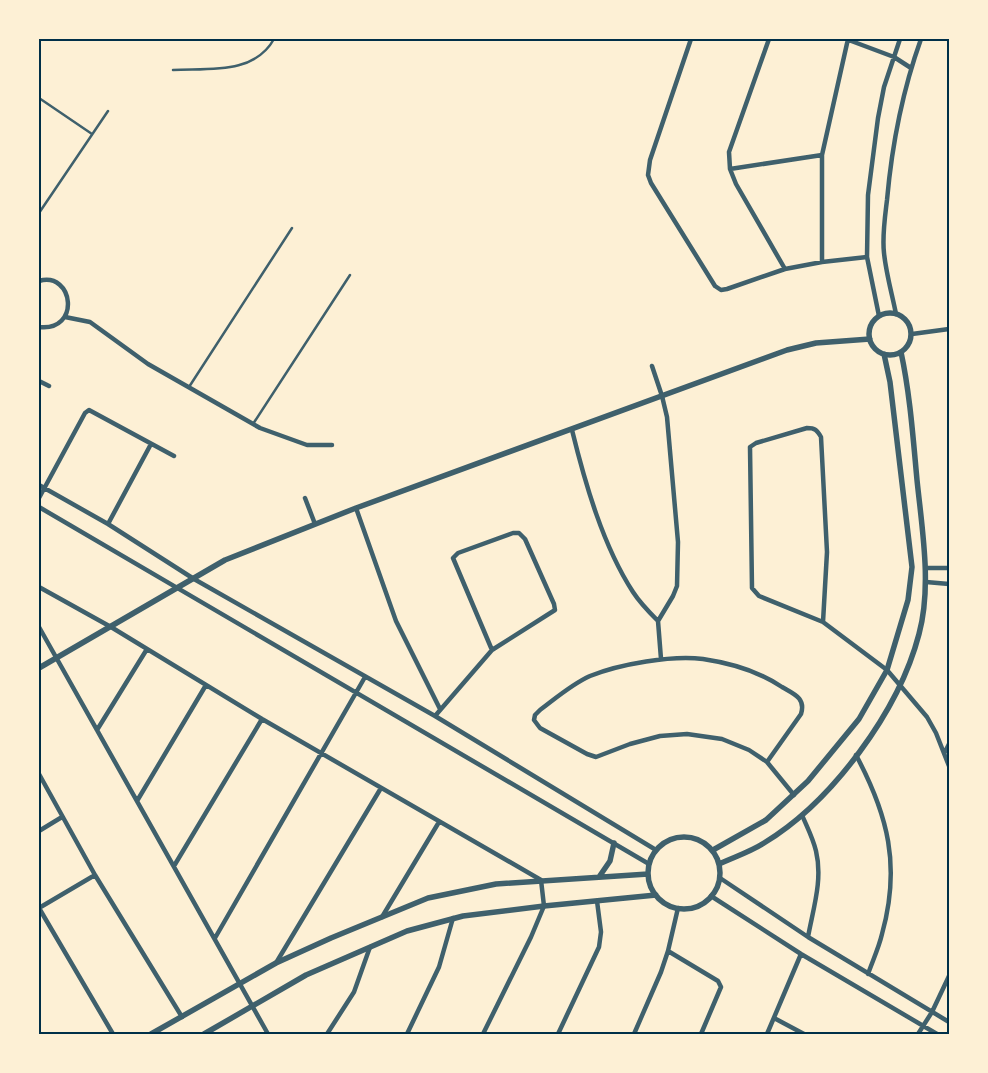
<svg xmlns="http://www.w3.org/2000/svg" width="988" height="1073" font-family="Inter,sans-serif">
<rect width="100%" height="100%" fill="#fdf0d5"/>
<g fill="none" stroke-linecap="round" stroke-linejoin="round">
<path stroke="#3f606c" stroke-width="2.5" d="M173,70c35,-2 81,5 101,-31
M39,98l53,36
M39,213l69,-102
M189,387l103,-159
M253,424l97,-149"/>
<path stroke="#3f606c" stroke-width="4.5" d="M691,39l-41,121 -2,15 3,8 64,103 6,4 6,-1 58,-20 37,-7 45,-5
M769,39l-40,113 1,17 6,15 49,85
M846,39l48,18 17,11
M730,169l92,-14
M822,262v-107l26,-116
M39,281c35,-10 42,51 0,46
M896,314c-4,-20 -10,-41 -12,-61 -2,-17 1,-36 3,-53 5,-56 15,-108 34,-161
M879,316l-12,-59 1,-62 10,-77 6,-31 16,-48
M65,317l25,5 58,42 112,64 47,17h25
M912,334l37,-5
M652,366l10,30 5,21 11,125 -1,44 -4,10 -15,25 3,38
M39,381l10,5
M572,430c13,53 31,116 61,162 7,11 16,20 25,29
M39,485l69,39 86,55 241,137 221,134
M39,498l46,-85 4,-3 85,46
M305,498l10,26
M39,507l610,357
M356,508l40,113 44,88
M108,524l43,-80
M926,568h23
M926,582l23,2
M39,587l72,40 151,92 279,161 3,26 -13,31 -48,97
M823,622l4,-70 -6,-115c-4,-7 -6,-9 -14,-9l-51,15 -6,4 2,141 7,8 64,26 64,48 40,47 9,16 13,33
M39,627l229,407
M435,716l57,-66 63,-40 -1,-6 -29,-65 -6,-6h-6l-55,20 -5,5 39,92
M97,730l50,-81
M945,752l4,-8
M856,755c32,60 45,111 26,179 -3,13 -9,26 -14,40
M767,762l34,-48c5,-16 -7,-20 -19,-27 -22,-15 -52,-24 -79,-28 -31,-4 -83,5 -113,17 -18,8 -34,22 -50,34l-5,5 -1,5 6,8 47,26 9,3 34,-13 30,-8 27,-2 35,5 27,11 18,12 27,33
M39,774l56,101 87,142
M137,801l69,-116
M802,815c5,12 11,23 14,36 7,29 -3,58 -8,86
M39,831l23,-14
M174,866l88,-147
M720,878l88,59 141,85
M711,896l90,58 136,80
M39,908l74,126
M39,908l56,-33
M382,917l57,-95
M215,938l150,-261
M668,951l50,30 3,6 -20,47
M276,963l105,-175
M774,1018l30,16
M327,1034l27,-42 16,-45
M407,1034l32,-67 14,-49
M558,1034l41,-87 2,-15 -4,-31
M634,1034l27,-62 7,-21 10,-43
M767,1034l34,-80
M918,1034l14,-22 17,-36"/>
<path stroke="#3f606c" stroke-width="5.5" d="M869 334a21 21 0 1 1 42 0a21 21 0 1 1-42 0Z
M39,668l186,-108 131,-52 431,-158 29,-7 54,-4
M648 873a36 36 0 1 1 72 0a36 36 0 1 1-72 0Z
M713,850l53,-30 42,-39 51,-62 28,-49 21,-70 4,-33 -22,-185 -6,-28
M719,864c15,-7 31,-12 45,-21 68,-41 135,-132 155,-209 13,-48 3,-105 -2,-154 -4,-43 -7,-86 -16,-128
M599,877l11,-16 4,-18
M151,1034l125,-71 55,-25 97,-40 68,-14 152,-10
M204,1034l102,-59 101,-44 56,-15 81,-10 112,-11"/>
</g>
<rect width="988" height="1073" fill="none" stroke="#fdf0d5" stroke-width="80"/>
<rect x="40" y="40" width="908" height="993" fill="none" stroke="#003049" stroke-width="2"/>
</svg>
